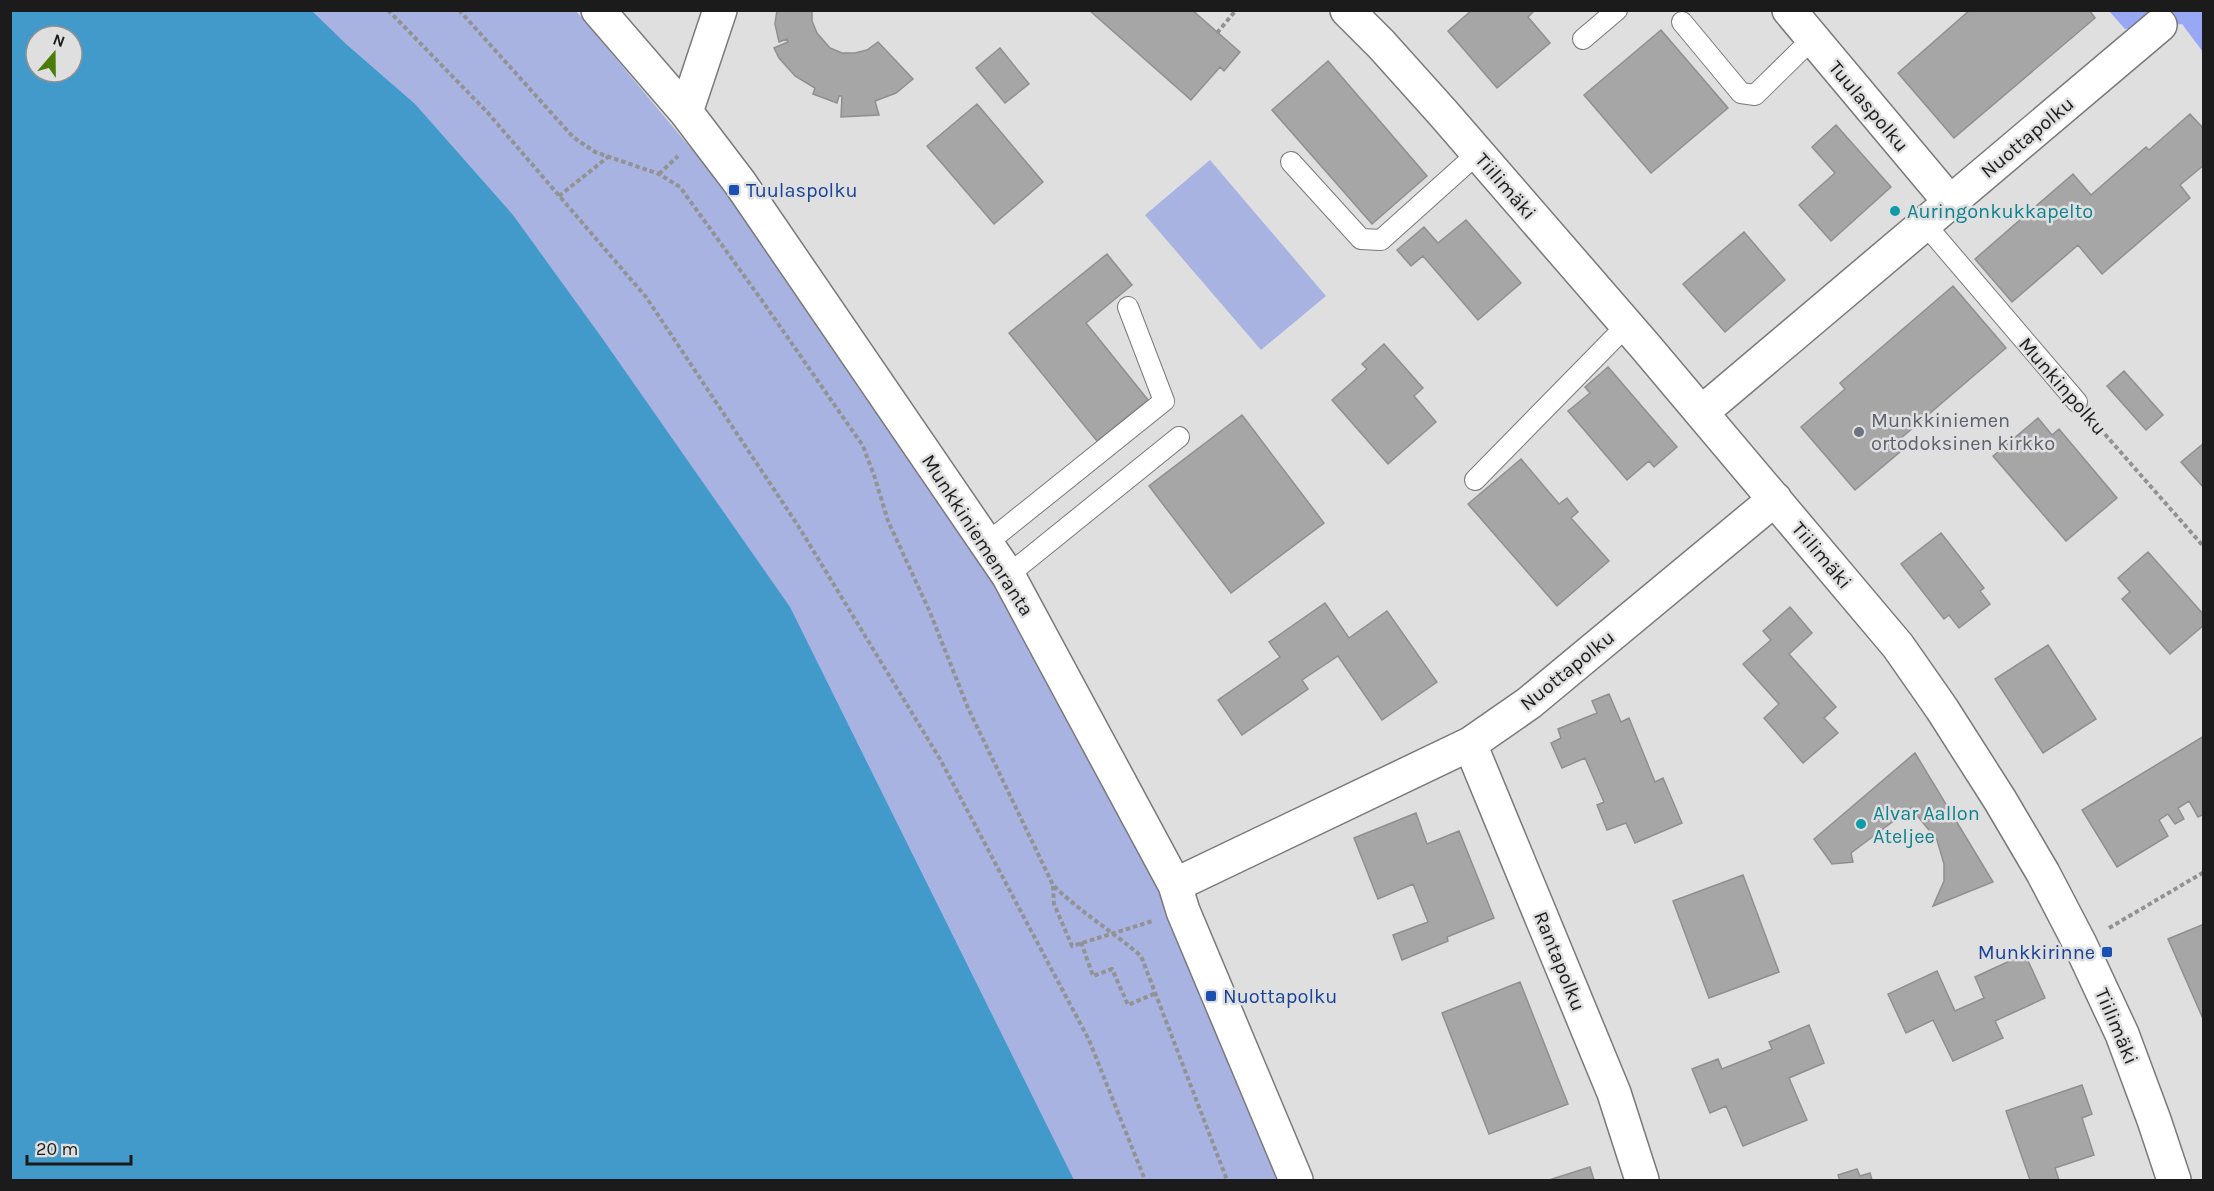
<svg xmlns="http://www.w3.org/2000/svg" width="2214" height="1191" font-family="Karla,sans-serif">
<rect width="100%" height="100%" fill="#dfdfe0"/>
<path fill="#a8b3e2" d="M104,11h472l154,184 246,351 182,340 125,294h-321z
M1210,160l116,136 -65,54 -116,-135z"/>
<path fill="#99a8f4" d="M2109,11h94v41l-21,-28 -57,5z"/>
<path fill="#429aca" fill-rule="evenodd" d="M10,11h302l34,33 69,60 98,111 89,123 188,269 284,573h-1063zM36,36h36v36h-36z"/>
<path fill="#a6a6a7" stroke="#8f8f90" stroke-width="1.5" d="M812,10v11l5,12 13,15 12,5h13l12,-3 11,-8 35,37 -17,14 -21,8 4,14 -38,2 1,-21h-3l-2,7 -24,-9 2,-6 -20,-12 -16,-18 -5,-10 14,-6 -1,-3 -8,3 -4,-18 2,-14z
M1089,10h103l48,42 -16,19 -4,-4 -29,33z
M1472,10h63l-7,7 22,26 -53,45 -49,-57z
M1970,10h119l6,8 -141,120 -56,-65z
M1661,30l67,78 -77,65 -67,-78z
M1000,48l29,36 -24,19 -29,-35z
M1328,61l99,115 -55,48 -100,-114z
M977,104l66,78 -49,42 -67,-78z
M2190,114l14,15v36l-24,20 10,13 -88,76 -24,-29 -66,57 -37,-43 98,-85 18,21 55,-48 3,3z
M1836,125l55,62 -60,54 -32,-36 36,-32 -23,-26z
M1466,220l55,63 -43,37 -55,-64 -12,10 -14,-16 27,-23 14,16z
M1744,232l41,48 -60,52 -42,-48z
M1107,254l25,31 -46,38 62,77 -51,41 -88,-108z
M1953,286l53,62 -113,97 7,7 -45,38 -54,-63 44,-38 -5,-6z
M1384,344l39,44 -9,8 22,26 -48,42 -56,-64 35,-31 -5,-5z
M1608,367l69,80 -23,20 -5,-6 -22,19 -59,-69 22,-18 -5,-6z
M2124,371l39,44 -17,15 -39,-44z
M1242,415l82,108 -93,70 -82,-107z
M2038,418l14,17 7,-6 58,69 -51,43 -73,-85z
M2204,443v45l-23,-26z
M1521,459l38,45 8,-6 11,14 -7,6 38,43 -52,45 -89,-102z
M1941,533l43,55 -4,3 10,13 -31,24 -10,-13 -5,4 -43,-55z
M2148,552l56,63v10l-34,29 -48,-55 8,-7 -12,-14z
M1325,603l24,35 38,-27 50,71 -55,38 -44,-64 -36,24 6,9 -66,46 -24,-35 62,-43 -11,-15z
M1790,607l22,26 -23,21 47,53 -12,11 14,15 -35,30 -39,-45 15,-14 -36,-40 28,-24 -8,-9z
M2048,645l48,74 -53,34 -48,-74z
M1609,694l12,28 8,-4 26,64 8,-4 19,45 -47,20 -9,-20 -19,7 -10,-25 7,-3 -19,-44 -23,10 -11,-25 10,-5 -3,-9 39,-16 -5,-12z
M2204,736v78l-6,3 -9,-16 -11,7 6,11 -9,5 -7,-10 -9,6 9,16 -51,31 -35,-57z
M1915,753l78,129 -60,24 11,-25v-17l-7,-24 -26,-32 -60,45 2,9 -21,2 -18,-25z
M1416,813l11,31 32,-13 35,87 -47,19 1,4 -46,19 -9,-25 35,-13 -15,-38 -35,15 -24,-61z
M1743,875l36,97 -70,26 -36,-97z
M2204,924v97l-36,-82z
M2025,954l20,44 -50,23 8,17 -50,23 -20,-41 -27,13 -18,-39 49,-23 18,40 29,-13 -9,-21z
M1520,982l48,122 -79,30 -47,-121z
M1809,1025l15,38 -35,15 18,42 -64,26 -17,-40 -16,7 -18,-44 26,-10 4,10 50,-20 -3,-7z
M2082,1085l10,29 -10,4 12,37 -39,13 4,12h-29l-24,-69z
M1590,1167l4,13h-45z
M1857,1169l3,7 10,-3 2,7h-32l-2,-5z"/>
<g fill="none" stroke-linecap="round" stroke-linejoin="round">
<g stroke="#78797a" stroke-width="22">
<path id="service" d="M1682,22l59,71 14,2 57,-56
M1583,39l34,-29
M1291,162l70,77 20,1 97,-87
M1924,223l153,179
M1475,480l152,-155
M987,543l177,-142 -36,-94
M1008,575l171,-138"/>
</g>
<g stroke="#78797a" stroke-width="36">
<path id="minor" d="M598,10l88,102 54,71 268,392 167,310 8,26 113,269
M1347,10l34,34 62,69 202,233 253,300 44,63 58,91 43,73 37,71 42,90 32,86 20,60
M1789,10l161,192
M686,112l34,-102
M1702,412l458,-387
M1470,744l144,349 28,87
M1175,885l295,-141 59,-41 246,-204"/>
</g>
<path stroke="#929293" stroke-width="4" stroke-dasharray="4.5 3" stroke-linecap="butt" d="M388,10l100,103 158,184 151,227 143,235 149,281 56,140
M459,10l114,127 22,15 64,22 21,13 83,115 100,144 12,32 13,43 41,89 39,98 85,177c27,27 59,46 88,71l86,224
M1194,12l1,-2
M1217,33l19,-23
M659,174l19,-18
M559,196l49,-39
M2095,423l109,124
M1053,886l1,18 18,42 81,-25
M2109,928l95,-56
M1081,942l12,34 19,-7 16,36 28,-12"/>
<use href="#service" stroke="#fff" stroke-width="20"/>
<use href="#minor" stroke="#fff" stroke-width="33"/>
</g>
<g fill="#1a4fb4" stroke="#dfdfe0" stroke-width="2">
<rect x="728" y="184" width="12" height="12" rx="3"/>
<rect x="2101" y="946" width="12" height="12" rx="3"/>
<rect x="1205" y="990" width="12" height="12" rx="3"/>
</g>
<g fill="#0f9aa8" stroke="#dfdfe0" stroke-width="2">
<circle cx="1895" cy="211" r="6"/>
<circle cx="1861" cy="824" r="6"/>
</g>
<circle fill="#6b7280" stroke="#dfdfe0" stroke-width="2" cx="1859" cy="432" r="6"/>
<g text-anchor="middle" stroke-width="5" stroke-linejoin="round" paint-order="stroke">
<g font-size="20" fill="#1b1b1b" stroke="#dfdfe0">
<text transform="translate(1869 106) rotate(50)" y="7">Tuulaspolku</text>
<text transform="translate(2027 137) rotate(-40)" y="7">Nuottapolku</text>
<text transform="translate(1506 186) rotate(49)" y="7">Tiilimäki</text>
<text transform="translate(2063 386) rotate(49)" y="7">Munkinpolku</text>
<text transform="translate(978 535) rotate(57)" y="7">Munkkiniemenranta</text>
<text transform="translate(1822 555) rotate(50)" y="7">Tiilimäki</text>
<text transform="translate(1567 670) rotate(-39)" y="7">Nuottapolku</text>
<text transform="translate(1560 961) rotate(68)" y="7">Rantapolku</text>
<text transform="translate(2117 1026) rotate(67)" y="7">Tiilimäki</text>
</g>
<g font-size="20" fill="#164399" stroke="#dfdfe0" text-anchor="start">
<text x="746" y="197">Tuulaspolku</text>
<text x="2095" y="959" text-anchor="end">Munkkirinne</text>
<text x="1223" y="1003">Nuottapolku</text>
</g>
<g font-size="20" fill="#0d838f" stroke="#dfdfe0" text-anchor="start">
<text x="1907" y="218">Auringonkukkapelto</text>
<text x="1873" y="820">Alvar Aallon<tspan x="1873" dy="23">Ateljee</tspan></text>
</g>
<g font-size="20" fill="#5b616d" stroke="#dfdfe0" text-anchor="start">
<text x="1871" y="427">Munkkiniemen<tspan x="1871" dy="23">ortodoksinen kirkko</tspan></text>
</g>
</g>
<rect width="2214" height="1191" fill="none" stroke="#1b1b1b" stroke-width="24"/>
<g transform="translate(54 54) rotate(20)"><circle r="28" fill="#dfdfe0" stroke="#919191" stroke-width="1.5"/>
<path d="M0-4.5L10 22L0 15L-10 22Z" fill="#4a7c09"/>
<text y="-9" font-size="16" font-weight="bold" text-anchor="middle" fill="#1b1b1b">N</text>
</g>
<path d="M27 1155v9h104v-9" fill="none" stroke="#1b1b1b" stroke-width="3"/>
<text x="36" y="1155" font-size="18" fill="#1b1b1b" stroke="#dfdfe0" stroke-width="4.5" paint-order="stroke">20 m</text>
</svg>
